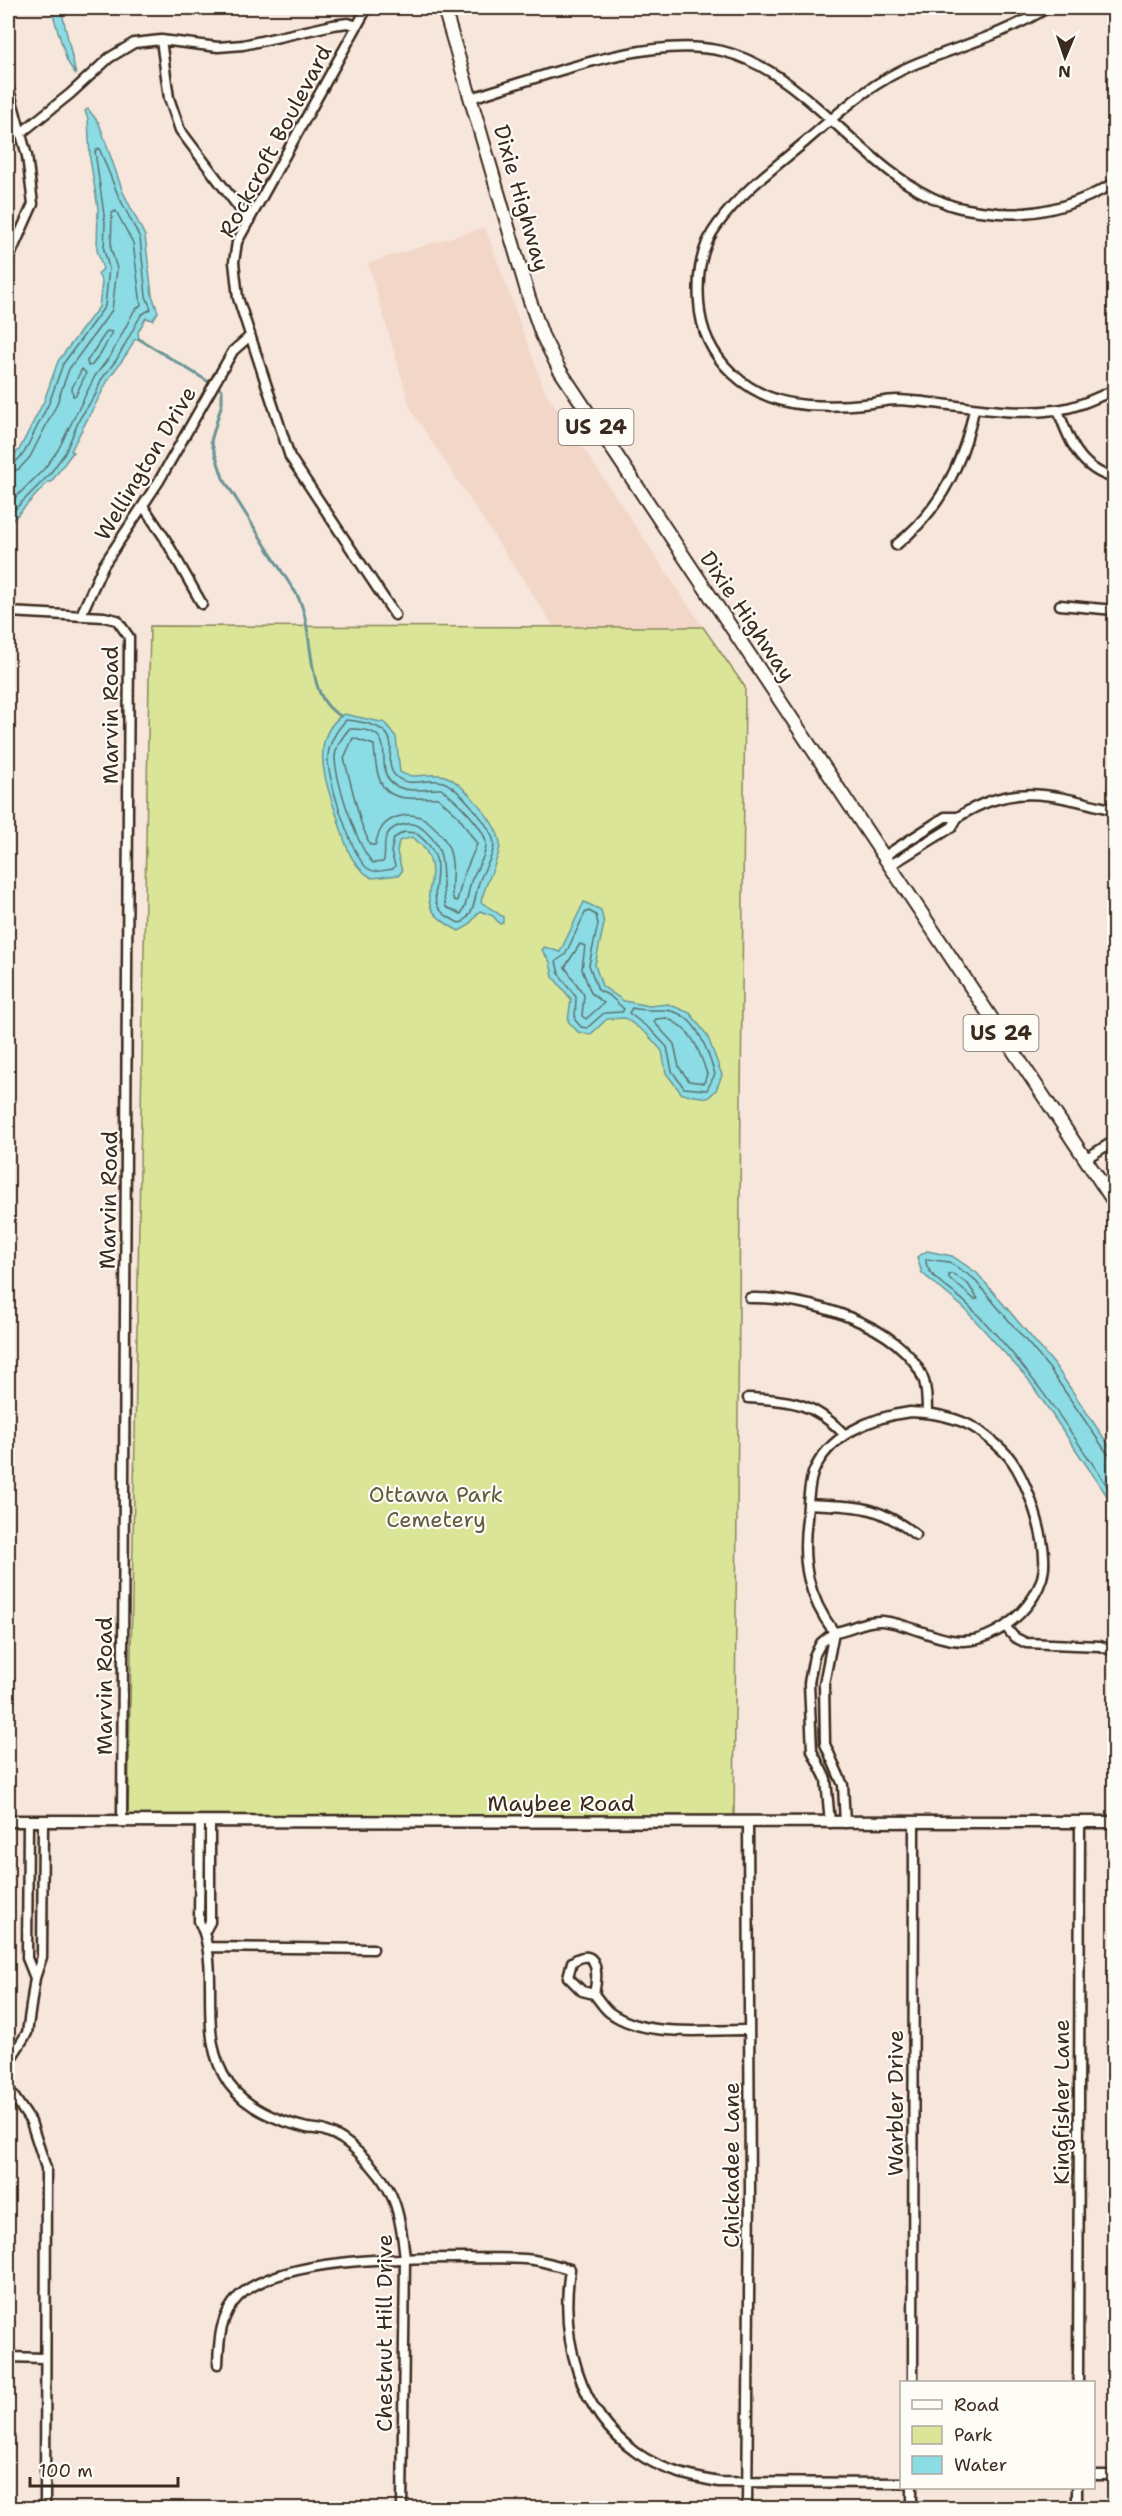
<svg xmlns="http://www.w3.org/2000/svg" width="1122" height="2516" font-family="'Shantell Sans',sans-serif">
<rect width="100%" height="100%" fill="#f7e6db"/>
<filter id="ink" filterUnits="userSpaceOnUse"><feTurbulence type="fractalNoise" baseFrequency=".0167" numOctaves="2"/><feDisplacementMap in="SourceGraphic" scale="12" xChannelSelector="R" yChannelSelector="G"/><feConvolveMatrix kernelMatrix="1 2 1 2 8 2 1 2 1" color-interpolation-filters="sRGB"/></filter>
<g filter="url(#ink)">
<path fill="#f2d7c8" d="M485,227l60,164 158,236h-149l-143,-217 -43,-147z"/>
<path fill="#dae598" stroke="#8a885b" stroke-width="1.5" d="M150,626l553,1 42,60 -11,1131 -606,-2z"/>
<path fill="#8bdce5" stroke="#6b9595" stroke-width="1.5" d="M51,8h10l15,67 -9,-14z
M88,109l11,14 24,69 22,44 7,59 6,17 -5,8 -7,-2 -8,14 1,7 -5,1c-6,17 -20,28 -28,44 -11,22 -24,44 -35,67l2,1 -22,30h-3l-40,43v-64l11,-11 25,-49 14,-40 41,-54 3,-25 -4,-8 5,-5 -6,-19 1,-42 -8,-49 -2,-40 -3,-8z
M344,714l41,9 11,14 4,35c13,9 30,-1 45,4 18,6 56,51 55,70 -2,17 -15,37 -19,56l22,15v5l-3,2 -7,-8 -13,-5 -12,15 -9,5c-54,-28 -16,-44 -31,-76 -3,-8 -10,-12 -15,-18l-14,4 -2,11 5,19 -3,4 -27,3c-24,-14 -27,-37 -35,-62 -11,-32 -29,-79 7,-102z
M584,902l17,8 3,14 -9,41 7,21 22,15 25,5 19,-2 22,9 17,22 15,40 -6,15 -8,8 -26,-4 -16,-21 -4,-22 -15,-17 -22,-16 -18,1 -17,16 -12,-3 -10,-11 3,-22 -18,-22 -3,-15 -8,-12 2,-3 16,5z
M927,1251l25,5 25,17 77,91 60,89v53l-86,-127 -64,-71 -42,-35 -5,-16z"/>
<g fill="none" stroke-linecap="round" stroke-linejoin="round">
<path stroke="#5b716e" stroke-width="1.5" d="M107,331l5,1 -9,18 -11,15 -4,1 -1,-5z
M82,369l4,4 -10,22 -3,1 -1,-8z
M8,465l7,-2 9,-10 25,-50 14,-39 42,-58 4,-38 -5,-18 1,-28 -10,-71 4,-3 19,47 22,43 6,58 5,13 -10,6 -24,44 -16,21 -5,14 -16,24 -15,35 -16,22 -41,41
M8,473l11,-4 11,-12 26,-51 13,-37 43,-59 5,-41 -6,-20 1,-36 4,-2 17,32 8,62 -7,6 -23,44 -16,21 -37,74 -14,19 -36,36
M346,720c74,7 28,41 52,58 13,10 30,-1 45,4 15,5 50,46 51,62 0,14 -13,28 -16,42 -4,15 -3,25 -15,36 -6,2 -7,-1 -13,-4 -26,-14 -9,-36 -14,-59 -3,-12 -12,-19 -20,-26l-12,-1 -10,6 -3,14 4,14 -2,3c-10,1 -18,5 -26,-1 -15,-12 -41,-93 -39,-112 1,-14 9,-26 18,-36z
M349,729c59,-2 17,43 49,58 13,6 30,1 43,2 13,9 46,40 45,56 0,12 -10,24 -14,34 -5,13 -3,23 -11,35l-15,-7c-8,-27 5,-53 -19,-74 -6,-6 -11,-10 -20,-9 -8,1 -17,4 -20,11 -5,9 0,20 -4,27l-10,1c-16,-16 -37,-82 -38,-105 0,-11 8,-22 14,-29z
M353,738l21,7c2,24 2,53 35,53 9,1 19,-1 29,0l20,18 19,28 -14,33 -6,24 -3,-1c-4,-7 -2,-14 -2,-22 2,-24 -4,-39 -21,-54 -10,-9 -21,-11 -34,-7 -15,5 -18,14 -22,28h-5l-9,-22 -17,-65z
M589,911l7,4 2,9 -9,41 9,25 12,6 14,13 -2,3 -18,1 -17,15 -6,-1 -6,-7 1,-23 -17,-23 -3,-13 9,-6 20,-42z
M580,944l5,2 -3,23 9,24 13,10 -18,16 -4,-3 2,-21 -19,-28z
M632,1008c12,3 22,2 33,2 32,2 42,40 50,64l-8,16 -23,-2 -12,-17 -5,-24 -16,-17 -22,-17z
M666,1018c26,10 33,31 41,56l-3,9 -15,-2 -10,-14 -5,-23 -20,-22 2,-3z
M949,1274h4l15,10 10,15h-4l-25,-21z
M1114,1456l-7,-3 -58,-85 -76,-90 -24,-16 -23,-3c-2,17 31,34 42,46 58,57 101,124 146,191"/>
<path stroke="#6b9595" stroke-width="3" d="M139,339l83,51v13l-11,38 12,37 68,108c29,34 8,110 50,130"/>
<g stroke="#3b2a1e" stroke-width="13">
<path id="minor" d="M367,8l-130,234 -3,20 4,36 52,159 105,158
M1047,8c-42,26 -87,38 -132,56 -44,18 -75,48 -110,78 -30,25 -64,50 -87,82 -17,22 -21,51 -19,78 3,57 50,99 107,103 18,1 40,1 58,-1 11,-1 22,-4 33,-4 54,2 104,17 158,10 21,-2 41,-12 59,-20
M161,40l8,58 11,32 69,91
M8,86l19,70 6,48 -25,56
M471,98c72,-21 177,-64 251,-47 87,21 141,122 223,152 16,7 36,8 53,10 42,3 81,-9 116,-30
M21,133l49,-39 39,-36 25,-15 27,-3 57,7 25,-2 90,-20 15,-2 9,3
M1058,410c11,31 22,59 56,68
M143,506l21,31 38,67
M896,545c44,-34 67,-82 78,-135
M1060,605l54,5
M8,612l96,5 13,3 12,17 -7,1184
M81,615l22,-49 56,-85 74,-130 17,-15
M958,817c56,-36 96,-22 156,-7
M883,857l62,-40h13l-6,10 -63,39
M1085,1159l29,-18
M750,1298c53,-2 155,26 174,83 3,10 3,21 3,31
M748,1398c42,2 65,4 96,36
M910,1412c27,1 55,6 76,24 9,7 20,16 26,25 17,25 39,88 30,117 -8,26 -31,48 -55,58 -37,16 -70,-12 -105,-15 -19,-1 -31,9 -48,11 -26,-35 -33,-70 -27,-113 1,-15 1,-31 6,-46 15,-38 59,-56 97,-61z
M809,1504c48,3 66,-1 107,31
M1005,1626l9,11 12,6 74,3 14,5
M200,1821l-1,100 5,12 6,-11v-101
M28,1822l-1,136 8,20 7,-21 1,-136
M830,1823l-4,-44 -14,-28 -3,-68 5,-27 7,-13 13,-11 -10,52 1,60 18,41 2,38
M204,1933c15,50 -7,105 25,151 18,25 49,37 78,44 6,1 13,1 18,3 14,4 24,12 34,22 36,33 41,58 46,105l-3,250
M209,1947l164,2
M594,1994l-12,-3 -14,-14 4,-15c27,-18 26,14 22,32 5,6 9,13 15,18 37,27 97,17 140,18
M8,2063l19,-30 8,-55
M8,2088l23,34 15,46 -1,340
M8,2357l36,1
M218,2364c1,-25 2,-49 21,-68 43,-40 173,-38 231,-38 21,1 43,-1 64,2 12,2 24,6 36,9 -10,68 8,143 67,184 24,17 54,24 82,29l183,1
M913,2382l1,-559
M1078,2382l2,-560
M1094,2475h20
M747,2508l3,-316 -2,-370
M912,2508v-20
M1077,2508v-20"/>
</g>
<g stroke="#3b2a1e" stroke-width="15">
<path id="secondary" d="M8,1821l1106,1"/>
</g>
<g stroke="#3b2a1e" stroke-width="16">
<path id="primary" d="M444,8l85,290 13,37 17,34 555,833"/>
</g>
<use href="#minor" stroke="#fdfcf7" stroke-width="8"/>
<use href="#secondary" stroke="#fdfcf7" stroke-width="10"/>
<use href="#primary" stroke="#fdfcf7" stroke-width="12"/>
</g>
</g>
<g text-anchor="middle" stroke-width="4.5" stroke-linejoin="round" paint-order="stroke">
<g fill="#fdfcf7" stroke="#75695f" stroke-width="1.5">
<rect x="558.5" y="409" width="75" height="36" rx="4.5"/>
<rect x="963.5" y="1015" width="75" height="36" rx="4.5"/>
</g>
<g font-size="21" font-weight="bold" fill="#3b2a1e">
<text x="596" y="434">US 24</text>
<text x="1001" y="1040">US 24</text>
</g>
<g font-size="22" fill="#3b2a1e" stroke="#fdfcf7">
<text transform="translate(275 141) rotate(-62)" y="8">Rockcroft Boulevard</text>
<text transform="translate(522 198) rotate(74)" y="8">Dixie Highway</text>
<text transform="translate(145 463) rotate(-59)" y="8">Wellington Drive</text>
<text transform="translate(748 616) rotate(56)" y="8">Dixie Highway</text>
<text transform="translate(110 715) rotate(-90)" y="8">Marvin Road</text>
<text transform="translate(108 1200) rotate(-89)" y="8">Marvin Road</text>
<text transform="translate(104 1686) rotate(-90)" y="8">Marvin Road</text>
<text x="561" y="1811">Maybee Road</text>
<text transform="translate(1061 2102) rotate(-90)" y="8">Kingfisher Lane</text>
<text transform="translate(895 2103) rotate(-90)" y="8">Warbler Drive</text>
<text transform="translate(731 2165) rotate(-90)" y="8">Chickadee Lane</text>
<text transform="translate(384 2333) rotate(-90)" y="8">Chestnut Hill Drive</text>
</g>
<g font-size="22" fill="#63593c" stroke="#fdfcf7">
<text x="436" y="1502">Ottawa Park<tspan x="436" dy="25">Cemetery</tspan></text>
</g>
</g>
<rect width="1122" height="2516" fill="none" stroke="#fdfcf7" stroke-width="30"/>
<rect x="15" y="15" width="1092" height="2486" fill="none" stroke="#3b2a1e" stroke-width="2" filter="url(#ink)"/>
<rect x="900" y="2381" width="195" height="108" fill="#fdfcf7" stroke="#afa8a0" stroke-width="1.5"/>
<rect x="912" y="2400" width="30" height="9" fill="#fdfcf7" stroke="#afa8a0" stroke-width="1.5"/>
<text x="954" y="2411" font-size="18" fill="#3b2a1e">Road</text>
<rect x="912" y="2426" width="30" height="18" fill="#dae598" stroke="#afa8a0" stroke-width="1.5"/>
<text x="954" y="2441" font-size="18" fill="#3b2a1e">Park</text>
<rect x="912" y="2456" width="30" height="18" fill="#8bdce5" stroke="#afa8a0" stroke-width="1.5"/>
<text x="954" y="2471" font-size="18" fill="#3b2a1e">Water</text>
<g transform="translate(1065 57) rotate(182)" stroke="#fdfcf7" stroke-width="4.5" paint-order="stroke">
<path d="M0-4.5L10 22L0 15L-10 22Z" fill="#3b2a1e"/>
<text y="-9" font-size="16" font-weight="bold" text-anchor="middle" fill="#3b2a1e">N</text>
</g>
<path d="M30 2477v9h148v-9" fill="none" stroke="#3b2a1e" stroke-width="3"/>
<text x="39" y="2477" font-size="18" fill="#3b2a1e" stroke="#fdfcf7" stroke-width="4.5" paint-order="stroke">100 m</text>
</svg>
